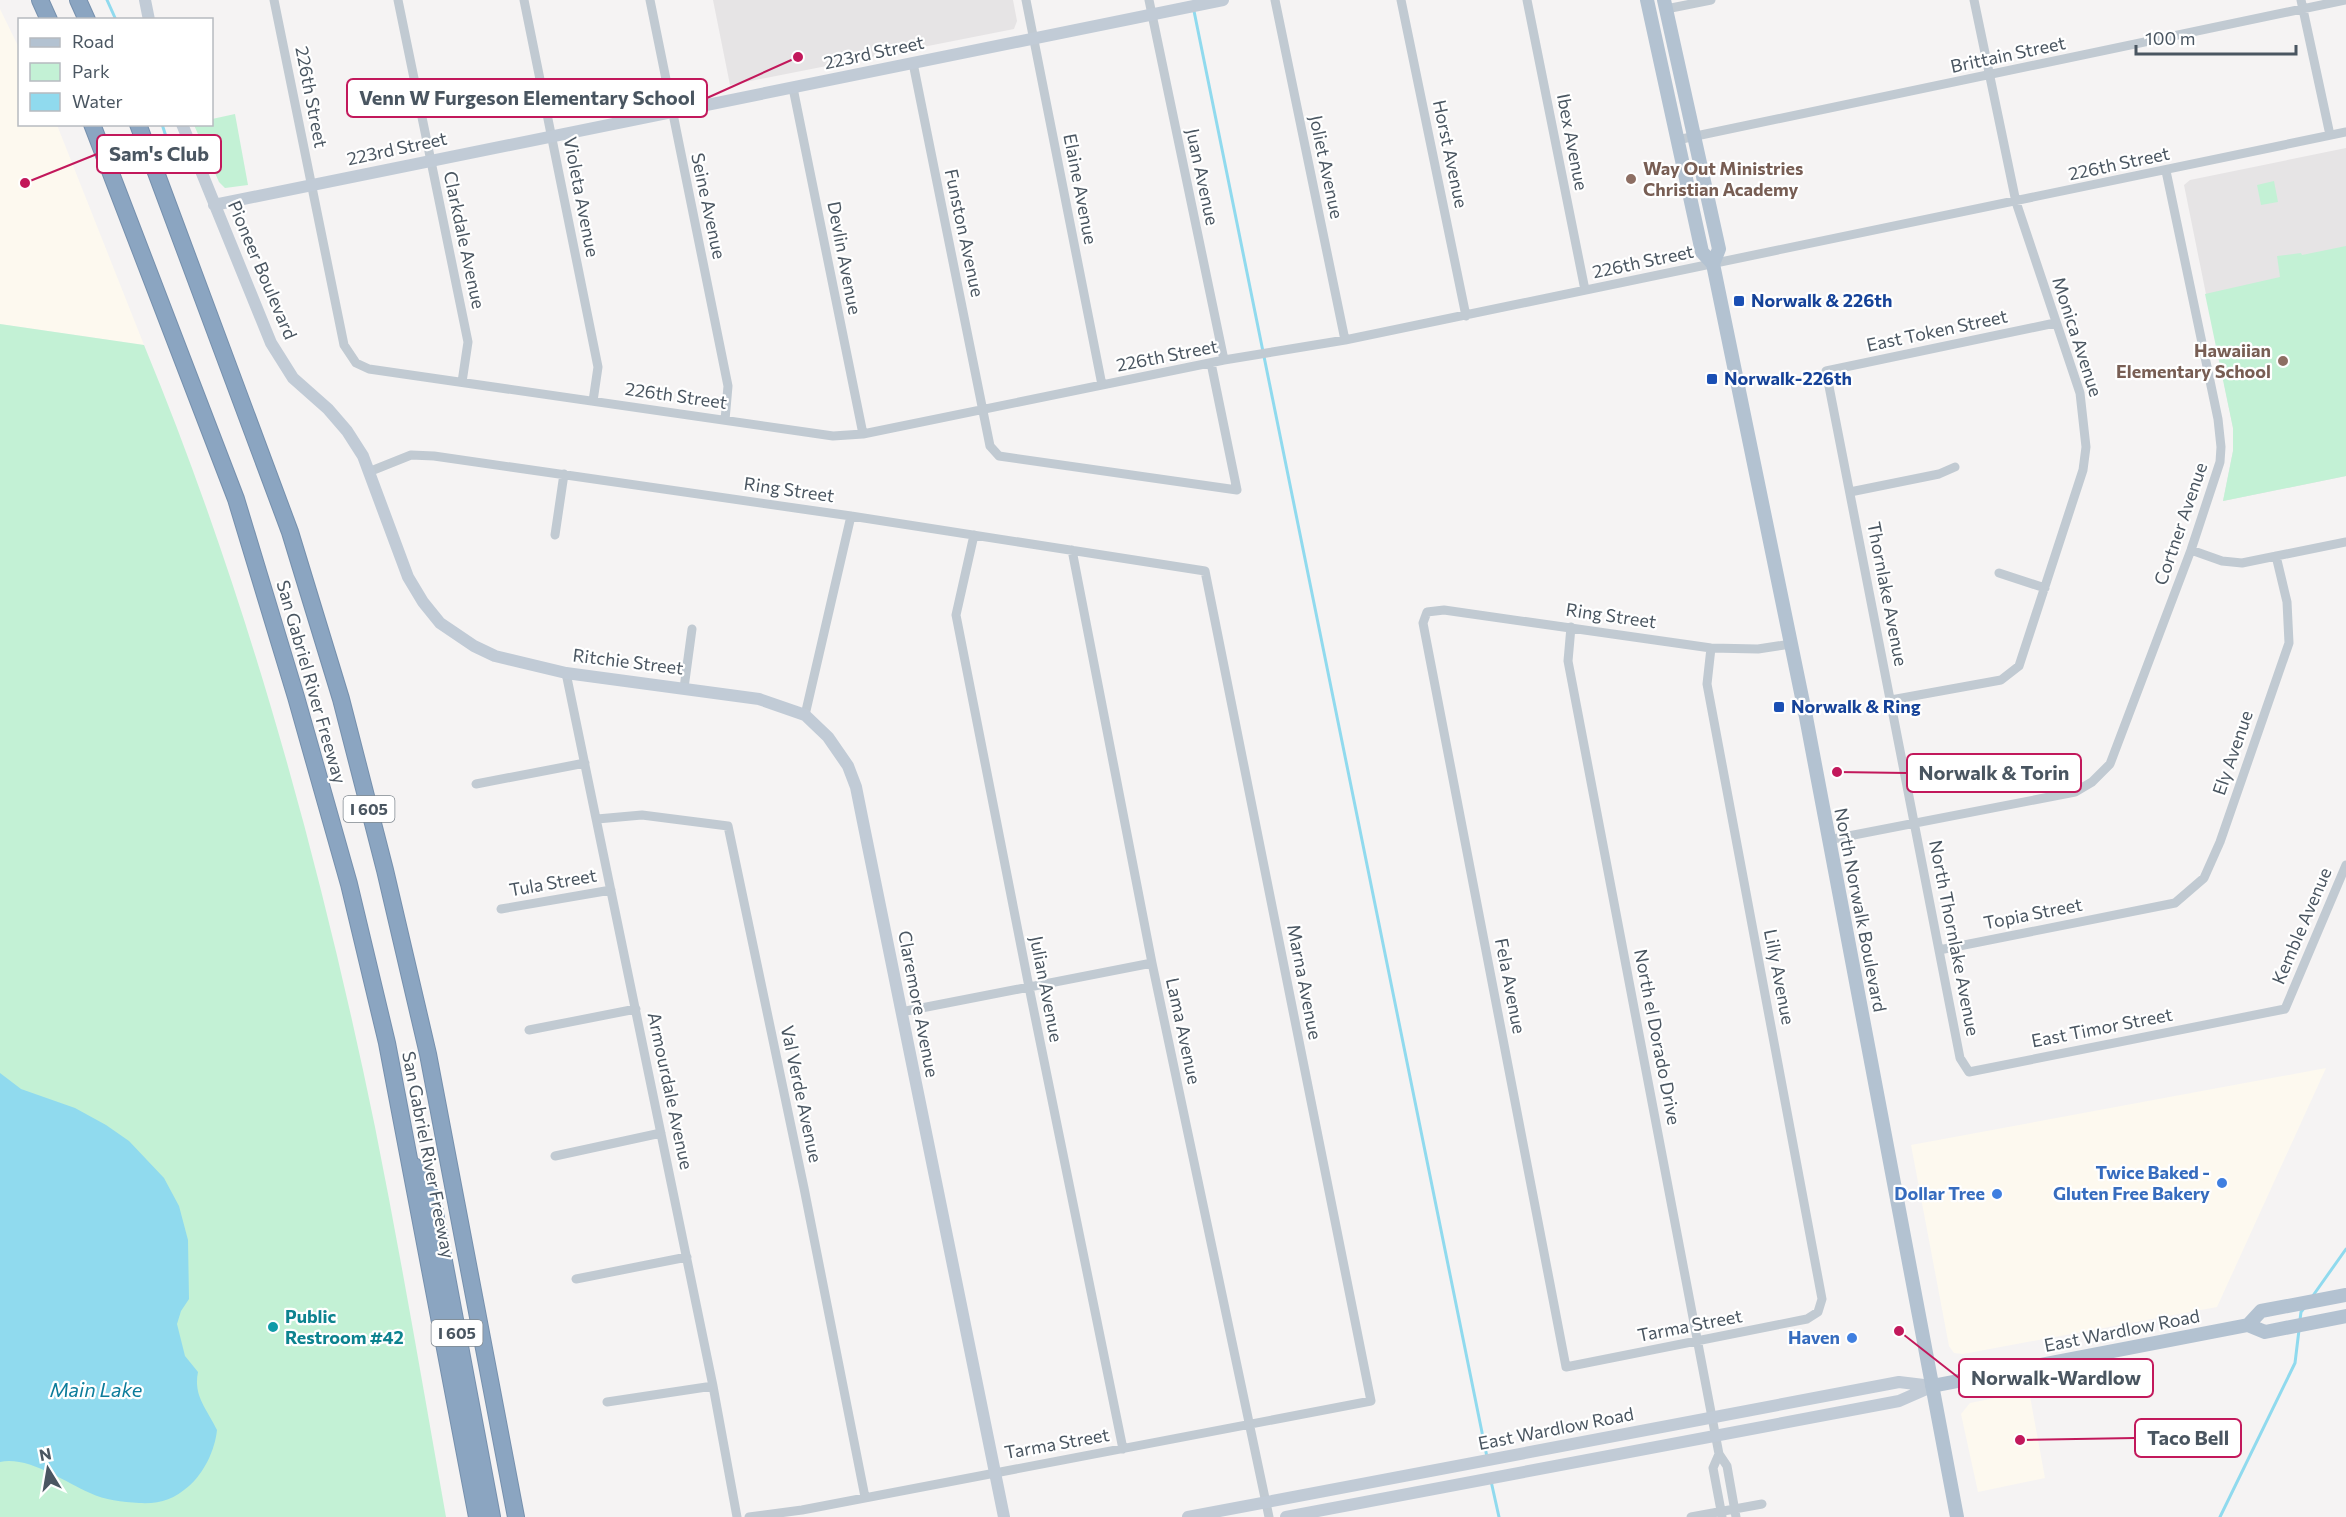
<svg xmlns="http://www.w3.org/2000/svg" width="2346" height="1517" font-family="Commissioner,sans-serif">
<rect width="100%" height="100%" fill="#f5f3f3"/>
<path fill="#fdf9ef" d="M0,9l19,39 1,76 37,1 87,220 -144,-21z
M2326,1068l-109,239 -254,47 -9,-1 -5,-7 -38,-201z
M2029,1391l16,87 -67,14 -17,-78 9,-11z"/>
<path fill="#e6e4e5" d="M713,0h300l4,21 -3,8 -284,56z
M2346,148v328l-123,25 10,-50v-23l-49,-243 6,-5z"/>
<path fill="#c3f1d5" d="M235,114l13,71 -23,3 -6,-6 -25,-57 18,-1v-5z
M2274,181l4,21 -17,3 -4,-20z
M2346,246v230l-123,25 10,-50v-23l-28,-134 75,-17 -3,-21 24,-3 1,2z
M0,324l144,21c103,249 177,519 231,782 26,130 48,260 71,390h-446z"/>
<path fill="#90daee" d="M0,1073l21,16 54,19 31,17 23,16 35,37 15,28 9,34 1,59 -8,12 -4,13 8,32 13,16c-5,24 9,37 19,58 -2,20 -13,43 -28,56 -16,14 -29,18 -50,17 -17,-1 -34,-3 -49,-10 -26,-11 -61,-37 -90,-31z"/>
<g fill="none" stroke-linecap="round" stroke-linejoin="round">
<path stroke="#90daee" stroke-width="3" d="M107,0l9,20
M1194,11l293,1446
M162,124l7,22
M2312,1297l34,-48
M2300,1320l1,-8 4,-5
M1491,1481l8,36
M2220,1517l75,-154 4,-33"/>
<g stroke="#7690ad" stroke-width="18">
<path id="highway" d="M40,0l9,20
M78,0l9,20
M92,124l144,375 60,198 53,187 38,159 90,474
M138,124l152,408 51,167 44,171 43,184 88,463
M414,1166l18,31 60,320"/>
</g>
<path stroke="#c1cad2" stroke-width="9" d="M274,0l70,345 12,18 13,6 464,67 30,-2 361,-74 121,-20 1001,-208
M398,0l70,342 -6,40
M524,0l74,367 -5,34
M650,0l78,386 -3,34
M1026,0l76,385
M1149,0l75,360
M1275,0l70,340
M1401,0l65,316
M1527,0l58,290
M2301,0l29,135
M1666,9l45,-9
M913,63l77,383 9,10 238,34 -26,-127
M793,88l70,346
M1677,140l668,-140
M2055,323l-229,48 134,687 9,14 316,-63 61,-144
M371,471l40,-16 23,1 417,60 354,55 166,830 -569,109 -53,7
M1850,492l89,-18 16,-7
M555,535l9,-61
M974,535l-18,80 73,372 94,462
M1072,550l80,413 117,554
M2191,550l31,11 20,2 104,-21
M1999,573l46,15
M1571,627l-3,34 151,793 8,12 9,51
M1711,648l-4,36 115,615 -4,13 -11,7 -241,48 -143,-744 4,-11 17,-2 267,38 47,1 33,-5
M566,673l147,713 24,131
M684,688l8,-59
M1891,700l110,-20 18,-14 64,-196 3,-23 -6,-54 -64,-191 -42,-202
M805,715l46,-199
M476,784l109,-21
M597,819l45,-4 86,11 76,362 61,309
M1828,840l247,-48 17,-10 18,-18 81,-214 29,-88 1,-15 -3,-28 -52,-248
M501,909l110,-19
M1939,950l236,-47 29,-25 16,-36 69,-199 -2,-41 -11,-46
M901,1012l251,-49
M529,1030l107,-21
M555,1156l106,-23
M576,1279l111,-22
M607,1402l106,-16
M1719,1454l-6,14 9,48
M1691,1517l71,-13"/>
<path stroke="#c1cbd6" stroke-width="12" d="M145,0l4,20
M182,124l89,219 22,35 35,31 19,22 16,25 45,121 15,25 17,21 34,23 21,10 71,17 193,26 46,16 23,22 20,29 8,21 6,30 142,700
M214,205l1009,-205
M1188,1517l711,-135 33,4
M1286,1517l613,-116 32,-14"/>
<path stroke="#b3c2d1" stroke-width="14" d="M1647,0l55,252 11,12 93,453 151,800
M1664,0l55,249 -6,15
M2248,1325l17,7 81,-16
M1932,1386l316,-61 13,-14 85,-16"/>
<use href="#highway" stroke="#8ba5c1" stroke-width="16"/>
</g>
<g fill="#8d6e63" stroke="#fff" stroke-width="2">
<circle cx="1631" cy="179" r="6"/>
<circle cx="2283" cy="361" r="6"/>
</g>
<g fill="#1a4fb4" stroke="#fff" stroke-width="2">
<rect x="1733" y="295" width="12" height="12" rx="3"/>
<rect x="1706" y="373" width="12" height="12" rx="3"/>
<rect x="1773" y="701" width="12" height="12" rx="3"/>
</g>
<g fill="#3f7fe0" stroke="#fff" stroke-width="2">
<circle cx="2222" cy="1183" r="6"/>
<circle cx="1997" cy="1194" r="6"/>
<circle cx="1852" cy="1338" r="6"/>
</g>
<circle fill="#0f9aa8" stroke="#fff" stroke-width="2" cx="273" cy="1327" r="6"/>
<g text-anchor="middle" stroke-width="4.5" stroke-linejoin="round" paint-order="stroke">
<g fill="#fff" stroke="#808990" stroke-width="1.5">
<rect x="343.5" y="796" width="51" height="26" rx="4.5"/>
<rect x="431.5" y="1320" width="51" height="26" rx="4.5"/>
</g>
<g font-size="16" font-weight="bold" fill="#4a5661">
<text x="369" y="815">I 605</text>
<text x="457" y="1339">I 605</text>
</g>
<g font-size="18" fill="#4a5661" stroke="#fff">
<text transform="translate(874 53) rotate(-12)" y="6">223rd Street</text>
<text transform="translate(2008 55) rotate(-12)" y="6">Brittain Street</text>
<text transform="translate(311 97) rotate(79)" y="6">226th Street</text>
<text transform="translate(1572 142) rotate(79)" y="6">Ibex Avenue</text>
<text transform="translate(397 149) rotate(-12)" y="6">223rd Street</text>
<text transform="translate(1450 154) rotate(78)" y="6">Horst Avenue</text>
<text transform="translate(2119 164) rotate(-12)" y="6">226th Street</text>
<text transform="translate(1326 167) rotate(78)" y="6">Joliet Avenue</text>
<text transform="translate(1202 177) rotate(78)" y="6">Juan Avenue</text>
<text transform="translate(1080 189) rotate(79)" y="6">Elaine Avenue</text>
<text transform="translate(581 197) rotate(79)" y="6">Violeta Avenue</text>
<text transform="translate(708 206) rotate(78)" y="6">Seine Avenue</text>
<text transform="translate(964 233) rotate(78)" y="6">Funston Avenue</text>
<text transform="translate(464 240) rotate(78)" y="6">Clarkdale Avenue</text>
<text transform="translate(844 258) rotate(79)" y="6">Devlin Avenue</text>
<text transform="translate(1643 262) rotate(-12)" y="6">226th Street</text>
<text transform="translate(262 270) rotate(67)" y="6">Pioneer Boulevard</text>
<text transform="translate(1937 331) rotate(-12)" y="6">East Token Street</text>
<text transform="translate(2077 337) rotate(72)" y="6">Monica Avenue</text>
<text transform="translate(1167 356) rotate(-11)" y="6">226th Street</text>
<text transform="translate(676 396) rotate(8)" y="6">226th Street</text>
<text transform="translate(789 490) rotate(8)" y="6">Ring Street</text>
<text transform="translate(2181 524) rotate(-71)" y="6">Cortner Avenue</text>
<text transform="translate(1887 594) rotate(79)" y="6">Thornlake Avenue</text>
<text transform="translate(1611 616) rotate(8)" y="6">Ring Street</text>
<text transform="translate(628 662) rotate(7)" y="6">Ritchie Street</text>
<text transform="translate(311 682) rotate(74)" y="6">San Gabriel River Freeway</text>
<text transform="translate(2233 753) rotate(-71)" y="6">Ely Avenue</text>
<text transform="translate(553 883) rotate(-10)" y="6">Tula Street</text>
<text transform="translate(1860 910) rotate(79)" y="6">North Norwalk Boulevard</text>
<text transform="translate(2033 914) rotate(-11)" y="6">Topia Street</text>
<text transform="translate(2302 926) rotate(-67)" y="6">Kemble Avenue</text>
<text transform="translate(1954 938) rotate(79)" y="6">North Thornlake Avenue</text>
<text transform="translate(1779 977) rotate(79)" y="6">Lilly Avenue</text>
<text transform="translate(1304 982) rotate(79)" y="6">Marna Avenue</text>
<text transform="translate(1510 986) rotate(79)" y="6">Fela Avenue</text>
<text transform="translate(1046 989) rotate(79)" y="6">Julian Avenue</text>
<text transform="translate(918 1004) rotate(79)" y="6">Claremore Avenue</text>
<text transform="translate(2102 1028) rotate(-11)" y="6">East Timor Street</text>
<text transform="translate(1183 1031) rotate(78)" y="6">Lama Avenue</text>
<text transform="translate(1657 1037) rotate(79)" y="6">North el Dorado Drive</text>
<text transform="translate(670 1091) rotate(78)" y="6">Armourdale Avenue</text>
<text transform="translate(801 1094) rotate(78)" y="6">Val Verde Avenue</text>
<text transform="translate(428 1155) rotate(79)" y="6">San Gabriel River Freeway</text>
<text transform="translate(1690 1326) rotate(-11)" y="6">Tarma Street</text>
<text transform="translate(2122 1331) rotate(-11)" y="6">East Wardlow Road</text>
<text transform="translate(1556 1429) rotate(-11)" y="6">East Wardlow Road</text>
<text transform="translate(1057 1444) rotate(-10)" y="6">Tarma Street</text>
</g>
<g font-size="18" font-weight="bold" fill="#785e54" stroke="#fff" text-anchor="start">
<text x="1643" y="175">Way Out Ministries<tspan x="1643" dy="21">Christian Academy</tspan></text>
<text x="2271" y="357" text-anchor="end">Hawaiian<tspan x="2271" dy="21">Elementary School</tspan></text>
</g>
<g font-size="18" font-weight="bold" fill="#164399" stroke="#fff" text-anchor="start">
<text x="1751" y="307">Norwalk &amp; 226th</text>
<text x="1724" y="385">Norwalk-226th</text>
<text x="1791" y="713">Norwalk &amp; Ring</text>
</g>
<g font-size="18" font-weight="bold" fill="#366cbe" stroke="#fff" text-anchor="end">
<text x="2210" y="1179">Twice Baked -<tspan x="2210" dy="21">Gluten Free Bakery</tspan></text>
<text x="1985" y="1200">Dollar Tree</text>
<text x="1840" y="1344">Haven</text>
</g>
<g font-size="18" font-weight="bold" fill="#0d838f" stroke="#fff" text-anchor="start">
<text x="285" y="1323">Public<tspan x="285" dy="21">Restroom #42</tspan></text>
</g>
<g font-size="20" font-style="italic" fill="#0c7c9b" stroke="#fff">
<text x="96" y="1397">Main Lake</text>
</g>
</g>
<path fill="none" stroke="#c2185b" stroke-width="2" d="M798 57L707 98M25 183L97 154M1837 772L1907 773M1899 1331L1959 1378M2020 1440L2135 1438"/>
<g fill="#c2185b" stroke="#fff" stroke-width="2">
<circle cx="798" cy="57" r="6"/>
<circle cx="25" cy="183" r="6"/>
<circle cx="1837" cy="772" r="6"/>
<circle cx="1899" cy="1331" r="6"/>
<circle cx="2020" cy="1440" r="6"/>
</g>
<g fill="#fff" stroke="#c2185b" stroke-width="2">
<rect x="347" y="79" width="360" height="38" rx="6"/>
<rect x="97" y="135" width="124" height="38" rx="6"/>
<rect x="1907" y="754" width="174" height="38" rx="6"/>
<rect x="1959" y="1359" width="194" height="38" rx="6"/>
<rect x="2135" y="1419" width="106" height="38" rx="6"/>
</g>
<g font-size="20" text-anchor="middle" font-weight="bold" fill="#4a5661">
<text x="527" y="105">Venn W Furgeson Elementary School</text>
<text x="159" y="161">Sam's Club</text>
<text x="1994" y="780">Norwalk &amp; Torin</text>
<text x="2056" y="1385">Norwalk-Wardlow</text>
<text x="2188" y="1445">Taco Bell</text>
</g>
<rect x="18" y="18" width="195" height="108" fill="#ffffff" stroke="#b7bbc0" stroke-width="1.5"/>
<rect x="30" y="38" width="30" height="9" fill="#b3c2d1" stroke="#b7bbc0" stroke-width="1.5"/>
<text x="72" y="48" font-size="18" fill="#4a5661">Road</text>
<rect x="30" y="63" width="30" height="18" fill="#c3f1d5" stroke="#b7bbc0" stroke-width="1.5"/>
<text x="72" y="78" font-size="18" fill="#4a5661">Park</text>
<rect x="30" y="93" width="30" height="18" fill="#90daee" stroke="#b7bbc0" stroke-width="1.5"/>
<text x="72" y="108" font-size="18" fill="#4a5661">Water</text>
<g transform="translate(48 1469) rotate(349)" stroke="#ffffff" stroke-width="4.5" paint-order="stroke">
<path d="M0-4.5L10 22L0 15L-10 22Z" fill="#4a5661"/>
<text y="-9" font-size="16" font-weight="bold" text-anchor="middle" fill="#4a5661">N</text>
</g>
<path d="M2136 45v9h160v-9" fill="none" stroke="#4a5661" stroke-width="3"/>
<text x="2145" y="45" font-size="18" fill="#4a5661" stroke="#ffffff" stroke-width="4.5" paint-order="stroke">100 m</text>
</svg>
